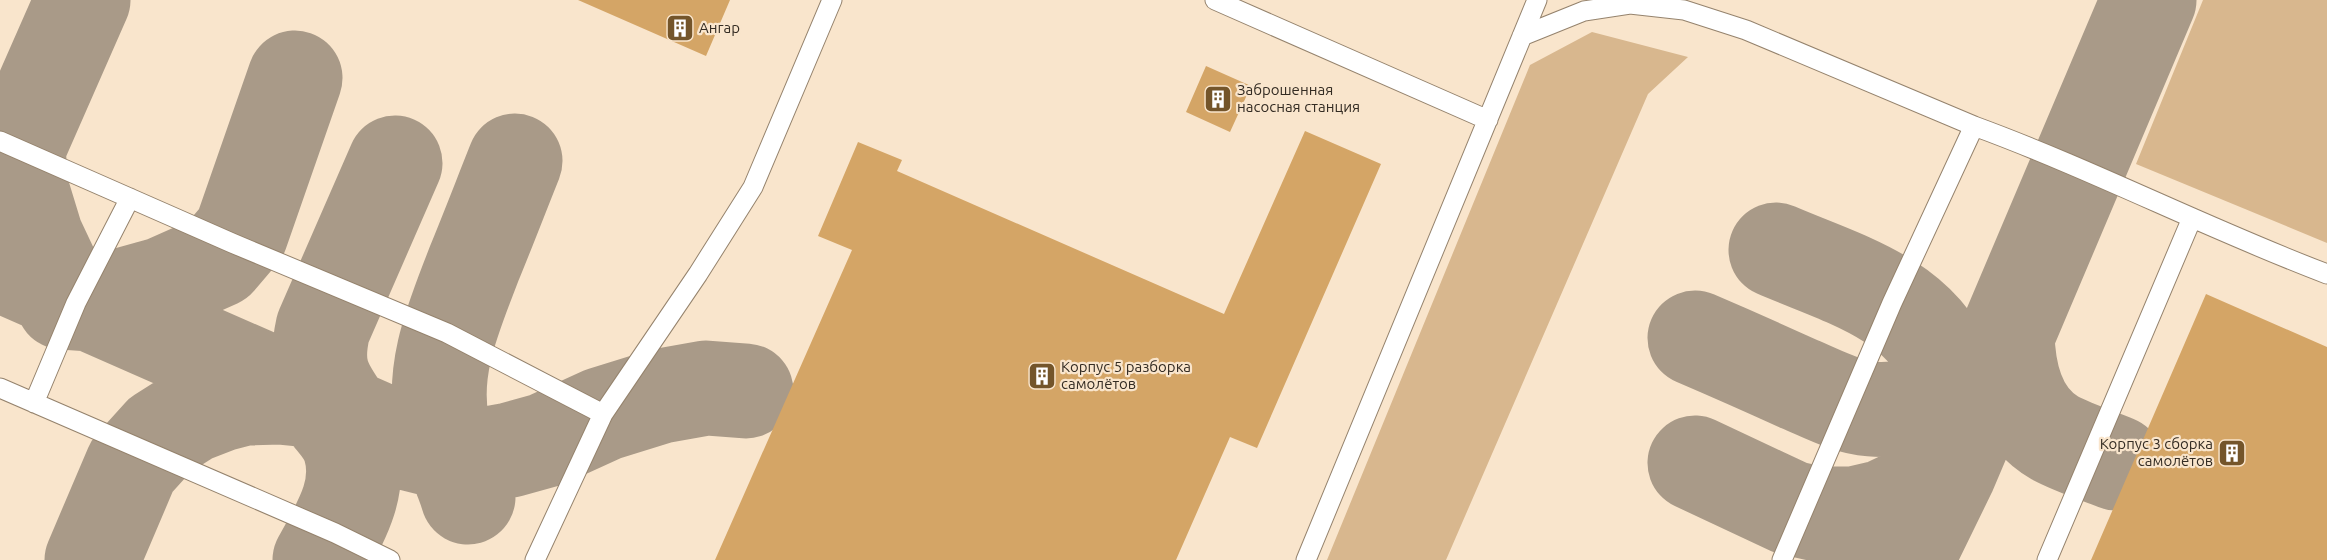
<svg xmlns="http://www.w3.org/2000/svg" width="2327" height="560" font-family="Ubuntu,sans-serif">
<rect width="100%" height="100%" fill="#f9e5cc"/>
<path fill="#d8b78e" d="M2203,0h124v243l-191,-79z
M1592,32l96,25 -40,37 -202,466h-119l203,-495z"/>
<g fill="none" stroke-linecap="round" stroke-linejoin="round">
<path stroke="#a99a88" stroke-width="95" d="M0,264l408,179 48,12 21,1 33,-6 36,-10 57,-26 58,-18 45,-8 40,3
M71,296l-19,-25 -16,-34 -15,-49 -3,-40 65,-148
M63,302l29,2 72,-20 54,-24 23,-27 54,-155
M2007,334c1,39 11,83 48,104 19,10 41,17 61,25
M1695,338c35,15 69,30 104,46 22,9 47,23 72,25 51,4 97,-22 127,-62
M346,416c-23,-33 -32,-47 -23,-88l72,-165
M1695,463l96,45 27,6h36l30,-7 21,-10 20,-13 32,-32c0,-29 0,-60 -11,-87 -29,-68 -108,-88 -170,-115
M468,497c-7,-25 -21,-47 -26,-72 -11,-58 12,-108 32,-161 14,-34 27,-68 41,-103
M92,560l40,-94 28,-31 30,-19 31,-12 23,-6 36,-1 30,3
M320,560c19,-35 43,-71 30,-113 -5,-16 -19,-29 -29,-42
M1906,560l43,-88 200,-472"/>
</g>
<path fill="#d4a566" d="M578,0h152l-24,56z
M1206,66l45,20 -21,46 -44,-20z
M1305,131l76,33 -124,284 -27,-11 -54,123h-461l137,-310 -34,-14 40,-94 44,18 -5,11 327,143z
M2206,294l121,53v213h-236z"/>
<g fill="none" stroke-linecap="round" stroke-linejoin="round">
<g stroke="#95836d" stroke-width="21">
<path id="service" d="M1215,0l273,120
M1522,36l62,-25 46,-7 54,6 62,20 228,96
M0,141l232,102 215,90 156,81
M0,388l335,145 55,27
M34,403l42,-100 54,-105
M535,560l68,-146 95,-140 55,-87 79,-187
M1306,560l231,-560
M1782,560l110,-257 82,-177c120,44 234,103 353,148
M2047,560l145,-342"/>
</g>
<use href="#service" stroke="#fff" stroke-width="19"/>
</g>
<defs>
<g id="building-square" transform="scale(1.4375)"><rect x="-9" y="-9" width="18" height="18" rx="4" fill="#74552a" stroke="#f9e5cc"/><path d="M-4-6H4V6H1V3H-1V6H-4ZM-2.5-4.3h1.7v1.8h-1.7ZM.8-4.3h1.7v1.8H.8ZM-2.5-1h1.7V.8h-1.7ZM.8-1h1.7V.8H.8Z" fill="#fff"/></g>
</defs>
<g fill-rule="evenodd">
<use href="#building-square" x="680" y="28"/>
<use href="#building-square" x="1218" y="99"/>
<use href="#building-square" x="1042" y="376"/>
<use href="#building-square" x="2232" y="453"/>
</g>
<g text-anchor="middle" stroke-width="4.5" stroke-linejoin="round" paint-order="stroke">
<g font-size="15" fill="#342c23" stroke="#f9e5cc" text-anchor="start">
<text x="699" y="33">Ангар</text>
<text x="1237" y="95">Заброшенная<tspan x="1237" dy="17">насосная станция</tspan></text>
<text x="1061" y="372">Корпус 5 разборка<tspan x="1061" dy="17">самолётов</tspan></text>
<text x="2213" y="449" text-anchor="end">Корпус 3 сборка<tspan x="2213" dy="17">самолётов</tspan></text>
</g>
</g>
</svg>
